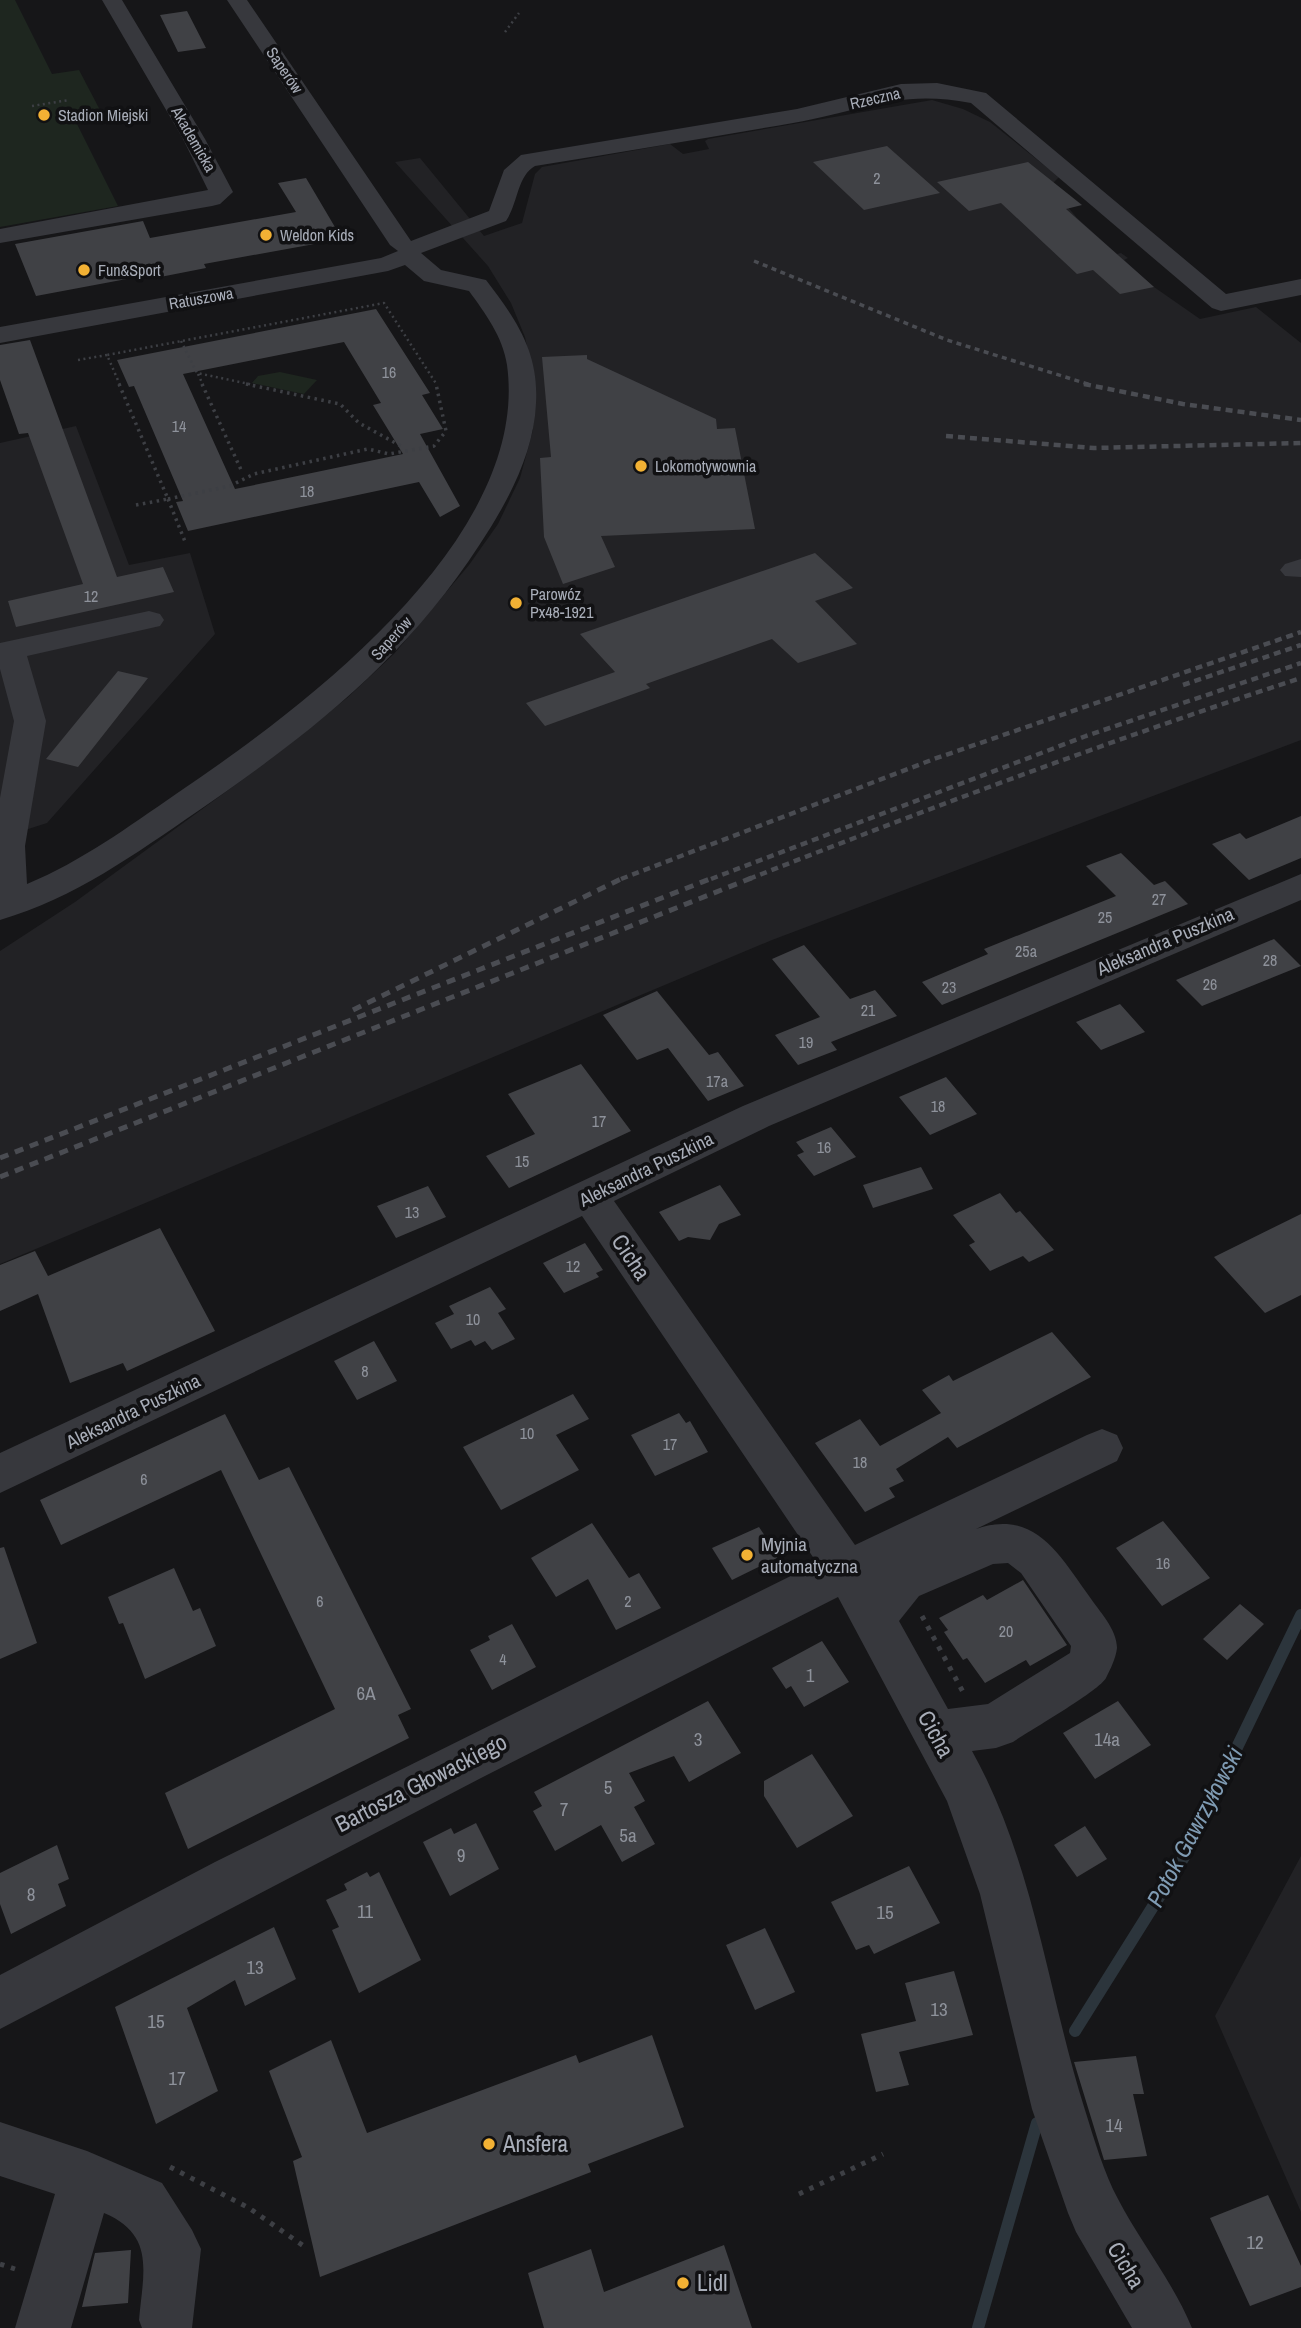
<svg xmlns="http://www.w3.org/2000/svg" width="1301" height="2328" font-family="'Archivo Narrow',sans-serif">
<rect width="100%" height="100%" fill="#161618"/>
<path fill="#222225" d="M932,100l31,9 27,13 69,55 -9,9 27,32 40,36 4,-1 7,5 -4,2 30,27 46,32 56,-12 45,36v397l-529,200 -772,324v-313l75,-49 193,-141 79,-63 47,-44 75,-89 29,-41 22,-46 13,-48 1,-50 -9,-43 -14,-34 -23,-37 -93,-104 25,-4 64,78 38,-13 13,-49 7,-7 128,-23 13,10 26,-5 -4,-8 3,-2z
M76,426l53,139 61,-12 25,81 -168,189 -47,15v-395z
M1301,1856v356l-86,-196z"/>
<path fill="#1e261f" d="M0,0h15l37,74 27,-4 22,42 -27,6 44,88 -118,21z
M280,372l37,8 -13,14 -52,-11 6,-7z"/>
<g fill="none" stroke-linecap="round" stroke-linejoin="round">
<path stroke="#2c353c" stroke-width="12" d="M1075,2031l109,-174 117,-242
M978,2328l59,-205"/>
</g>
<path fill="#404145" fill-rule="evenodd" d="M187,11l19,37 -28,4 -18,-37z
M887,146l53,47 -76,17 -51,-48z
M1028,162l54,43 -16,4 88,78 -34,7 -27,-24 -16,4 -76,-71 -32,8 -32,-29z
M306,178l36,61 -138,25 2,4 -56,11 -2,-4 -112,21 -21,-52 128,-23 7,17 146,-26 -18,-29z
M376,309l54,84 -8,2 21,34 -23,5 40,72 -20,11 -21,-35 -231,49 -12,-29 7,-1 -49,-115 -5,1 -12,-27zM344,342l37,61 -8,2 30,49 -168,35 -52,-115z
M30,340l87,237 46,-10 11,25 -158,35 -8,-26 75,-17 -55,-151 -9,1 -19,-54v-35z
M587,355v4l129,60 1,10 18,-1 20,101 -154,7 14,31 -52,17 -19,-47 -4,-79 11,-1 -9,-100z
M815,553l38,35 -38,13 42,43 -59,19 -26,-24 -126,45 4,4 -105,38 -19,-23 89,-31 -35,-38z
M118,671l30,7 -70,89 -32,-8z
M1301,816v42l-52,22 -37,-36 28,-11 6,6z
M1121,853l33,32 11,-4 23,23 -246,101 -20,-23 66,-28 -4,-5 132,-53 -30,-30z
M1274,939l27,27 -99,40 -26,-26z
M804,945l46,54 25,-9 22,26 -66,26 6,8 -39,15 -23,-30 45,-18 -48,-58z
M657,991l52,64 9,-3 26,34 -36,15 -40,-53 -31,12 -34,-45z
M1120,1004l25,28 -44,18 -25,-28z
M581,1064l50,67 -122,57 -23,-32 49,-22 -27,-40z
M946,1077l31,37 -47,21 -31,-38z
M831,1127l25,30 -42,19 -17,-21 7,-3 -8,-10z
M921,1167l12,22 -60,19 -10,-23z
M720,1185l21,30 -22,9 -9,16 -22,-3 -9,4 -20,-29z
M428,1186l18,31 -50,21 -19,-32z
M1000,1193l16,20 4,-2 34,39 -25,12 -6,-6 -33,15 -21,-26 6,-3 -22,-27z
M1301,1214v81l-36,18 -51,-56z
M160,1228l55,103 -88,40 -4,-8 -53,20 -32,-89 -38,17v-46l35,-14 13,25z
M585,1243l18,27 -7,3 3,4 -35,16 -21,-30z
M490,1287l16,22 -8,4 17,26 -23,11 -7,-9 -10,5 -4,-6 -20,9 -16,-26 19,-9 -5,-8z
M1052,1332l39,45 -134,71 -9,-11 -52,32 8,12 -15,7 6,9 -30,15 -50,-69 45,-24 20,27 61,-33 -19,-23 27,-15 4,6z
M374,1341l23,40 -40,19 -23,-39z
M573,1394l16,25 -33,16 23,35 -78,40 -38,-63z
M679,1413l7,10 4,-2 18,31 -53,24 -24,-41z
M225,1414l34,66 30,-13 122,242 -13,6 11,23 -221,111 -23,-56 170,-84 -114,-239 -160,75 -21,-45z
M1163,1521l47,57 -48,28 -46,-58z
M592,1523l37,55 10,-5 22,35 -45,22 -28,-51 -32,18 -25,-39z
M759,1527l20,30 -47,23 -20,-32z
M4,1547l33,96 -37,16v-111z
M174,1568l19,43 7,-3 16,38 -71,33 -22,-56 -4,1 -11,-27z
M1023,1580l44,65 -37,21 -4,-6 -41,23 -18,-25 -4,2 -19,-28 4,-2 -9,-12 44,-23 4,5z
M1240,1604l24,20 -37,36 -24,-21z
M512,1624l24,43 -44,23 -22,-40 20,-10 -2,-4z
M822,1641l27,41 -45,25 -13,-21 -5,3 -14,-21z
M708,1701l33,52 -52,29 -15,-26 -45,17 16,28 -11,6 21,37 -33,18 -21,-37 -46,26 -22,-40 9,-5 -8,-14z
M1118,1701l33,44 -56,34 -32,-46z
M812,1754l41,62 -56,32 -33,-52v-15z
M476,1823l23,46 -49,27 -27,-54 28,-14 3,6z
M1085,1826l22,33 -30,18 -23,-32z
M57,1845l12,34 -11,5 8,22 -55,28 -11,-30v-31z
M909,1866l31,57 -66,31 -5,-9 -13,5 -25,-48z
M367,1872l3,5 9,-5 42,88 -62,33 -27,-63 7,-3 -13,-27 21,-10 -3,-6z
M274,1927l22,52 -51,27 -10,-26 -48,28 31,83 -62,33 -41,-117z
M765,1928l30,64 -40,18 -29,-65z
M954,1971l19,64 -74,17 10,33 -33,7 -15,-58 55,-13 -11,-38z
M652,2035l32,92 -96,37 3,8 -271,105 -27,-116 9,-4 -33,-86 62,-31 36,93 209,-78 3,8z
M1136,2056l8,38h-11l14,62 -43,4 -30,-98z
M1268,2195l33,71v21l-51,19 -40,-88z
M724,2245l28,83h-208l-16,-55 63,-24 13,43z
M131,2250l-3,53 -46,4 13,-54z"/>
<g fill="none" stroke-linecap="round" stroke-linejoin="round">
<path stroke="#3d3f44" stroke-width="2.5" stroke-dasharray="2 3.5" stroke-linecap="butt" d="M505,32l14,-19
M32,106l37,-6
M181,341l16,32 57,12
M78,360l29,-5
M198,374l5,11
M120,385l-13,-30 277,-52 53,82"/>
<path stroke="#3d3f44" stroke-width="3.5" stroke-dasharray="2.5 4.5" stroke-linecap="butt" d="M119,384l49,115
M202,384l40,88
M246,384l94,20 19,19 42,23
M168,499l18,45
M168,499l62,-13 24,-12 114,-25 21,5 45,-8 12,-15 -10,-47
M136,505l32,-6"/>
<path stroke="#3d3f44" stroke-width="5" stroke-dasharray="4.5 7" stroke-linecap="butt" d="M922,1616l41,76
M170,2167l79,41 59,41
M799,2194l84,-40
M0,2264l15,5"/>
<path fill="#37383d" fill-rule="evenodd" d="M102,0h20l83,139 28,53 -13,12 -8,2 -212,37v-14l208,-39 -25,-51z
M227,0h20l164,241 78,-30 15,-41 17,-15 276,-46 104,-25 36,-1 49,10 240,201 75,-15v16l-80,16 -9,-3 -241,-205c-73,-14 -109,8 -178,20 -86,15 -172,29 -258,43 -18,10 -17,38 -29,55l-85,32 20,17 45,10c30,39 53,72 50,123 -2,51 -29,100 -56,141 -76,117 -169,189 -282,267 -63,43 -123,87 -198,109v-122l14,-77 -14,-52v-26l149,-32 11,3 4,6 -4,6 -133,30 19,65 -21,125 2,38c55,-23 101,-57 149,-90 126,-85 355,-255 331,-429 -4,-28 -22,-52 -38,-74l-45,-10 -19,-16 -17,6 -388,72v-16l381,-69 17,-7 -8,-6z
M1301,559v18l-16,-1 -5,-6 5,-6z
M1301,874v26l-532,226 -155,75 241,344 232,-110 15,-6 15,6 6,13 -6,13 -141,68c59,-21 84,27 113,67 10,15 28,33 28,52 -1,10 -7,22 -11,30 -7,13 -77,53 -93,64l-17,6 -24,3c62,111 75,239 113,359 9,29 19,63 33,89 23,44 55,83 74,129h-60l-56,-96 -8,-19 -36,-104 -52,-215 -33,-93 -109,-204 -357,181 -481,251v-54l215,-113 602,-299 -235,-347 -582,277v-40l743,-347zM1008,1563l13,10 50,73 -1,7 -82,51 -40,5 -49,-88 20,-25 74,-32z
M0,2122l87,29 75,32 30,47 9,19 -9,79h-50l-3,-8c4,-47 17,-85 -35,-107l-33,115h-56l40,-134 -55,-18z"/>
<path stroke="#4a4c52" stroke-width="3.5" stroke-dasharray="5 4.5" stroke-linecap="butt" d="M754,261l193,79 144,45"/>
<path stroke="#4a4c52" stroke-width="4.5" stroke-dasharray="7 5" stroke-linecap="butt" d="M1084,384l99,20 118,16
M946,436l148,12 207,-5
M1183,685l118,-40
M621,879l313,-120 367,-127
M711,879l375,-143 215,-73
M749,879c183,-72 365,-140 552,-201"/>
<path stroke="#4a4c52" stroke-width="5" stroke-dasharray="9 7" stroke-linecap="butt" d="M353,1010l272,-133
M0,1158l715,-281
M0,1177l754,-300"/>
</g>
<g fill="#f2b134" stroke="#111113" stroke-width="2.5">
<circle cx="44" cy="115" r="7"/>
<circle cx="266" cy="235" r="7"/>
<circle cx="84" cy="270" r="7"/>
<circle cx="641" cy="466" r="7"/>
<circle cx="516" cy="603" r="7"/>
<circle cx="747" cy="1555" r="7"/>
<circle cx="489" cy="2144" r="7"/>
<circle cx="683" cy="2283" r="7"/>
</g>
<g text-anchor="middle" stroke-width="7" stroke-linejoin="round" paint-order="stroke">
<g font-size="16" fill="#a8adb8" stroke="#111113">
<text transform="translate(285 70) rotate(56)" y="6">Saperów</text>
<text transform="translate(875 98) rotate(-13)" y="6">Rzeczna</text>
<text transform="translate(194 139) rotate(60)" y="6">Akademicka</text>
<text transform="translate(201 298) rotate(-10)" y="6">Ratuszowa</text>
<text transform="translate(391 638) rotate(-48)" y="6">Saperów</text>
</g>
<g font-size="16" fill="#a8adb8" stroke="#111113" text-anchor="start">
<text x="58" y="121">Stadion Miejski</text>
<text x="280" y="241">Weldon Kids</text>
<text x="98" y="276">Fun&amp;Sport</text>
<text x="655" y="472">Lokomotywownia</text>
<text x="530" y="600">Parowóz<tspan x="530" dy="18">Px48-1921</tspan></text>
</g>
<g font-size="16" fill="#8e929b">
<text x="877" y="184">2</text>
<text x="389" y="378">16</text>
<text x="179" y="432">14</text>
<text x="307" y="497">18</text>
<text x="91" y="602">12</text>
<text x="1159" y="905">27</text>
<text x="1105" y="923">25</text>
<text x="1026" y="957">25a</text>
<text x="1270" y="966">28</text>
<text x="1210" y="990">26</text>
<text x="949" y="993">23</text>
<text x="868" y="1016">21</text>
<text x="806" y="1048">19</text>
<text x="717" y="1087">17a</text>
<text x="938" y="1112">18</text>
<text x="599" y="1127">17</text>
<text x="824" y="1153">16</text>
<text x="522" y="1167">15</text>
<text x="412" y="1218">13</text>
<text x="573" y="1272">12</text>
<text x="473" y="1325">10</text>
<text x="365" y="1377">8</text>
<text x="527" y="1439">10</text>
<text x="670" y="1450">17</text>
<text x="860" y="1468">18</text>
<text x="144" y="1485">6</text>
<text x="1163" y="1569">16</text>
<text x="320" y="1607">6</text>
<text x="628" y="1607">2</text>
<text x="1006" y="1637">20</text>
<text x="503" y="1665">4</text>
</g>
<g font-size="19" fill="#a8adb8" stroke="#111113">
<text transform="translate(1165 941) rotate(-23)" y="7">Aleksandra Puszkina</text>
<text transform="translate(646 1169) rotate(-26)" y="7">Aleksandra Puszkina</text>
<text transform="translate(133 1411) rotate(-26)" y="7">Aleksandra Puszkina</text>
</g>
<g font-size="19" fill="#a8adb8" stroke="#111113" text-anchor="start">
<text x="761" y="1551">Myjnia<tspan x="761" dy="22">automatyczna</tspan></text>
</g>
<g font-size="19" fill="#8e929b">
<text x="810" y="1682">1</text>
<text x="366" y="1700">6A</text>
<text x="698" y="1746">3</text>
<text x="1107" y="1746">14a</text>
<text x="608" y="1794">5</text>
<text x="564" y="1816">7</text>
<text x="628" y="1842">5a</text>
<text x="461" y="1862">9</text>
<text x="31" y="1901">8</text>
<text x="365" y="1918">11</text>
<text x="885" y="1919">15</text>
<text x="255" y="1974">13</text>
<text x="939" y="2016">13</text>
<text x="156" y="2028">15</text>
<text x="177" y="2085">17</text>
<text x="1114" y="2132">14</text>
<text x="1255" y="2249">12</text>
</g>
<g font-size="23" fill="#a8adb8" stroke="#111113">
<text transform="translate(631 1257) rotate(56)" y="8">Cicha</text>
<text transform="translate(936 1734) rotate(61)" y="8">Cicha</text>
<text transform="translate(421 1783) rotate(-27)" y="8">Bartosza Głowackiego</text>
<text transform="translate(1126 2265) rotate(59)" y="8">Cicha</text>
</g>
<g font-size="23" fill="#a8adb8" stroke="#111113" text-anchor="start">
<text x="503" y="2152">Ansfera</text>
<text x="697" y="2291">Lidl</text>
</g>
<g font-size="24" font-style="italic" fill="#7f9bb3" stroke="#111113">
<text transform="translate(1195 1827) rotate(-62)" y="8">Potok Gawrzyłowski</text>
</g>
</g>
</svg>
